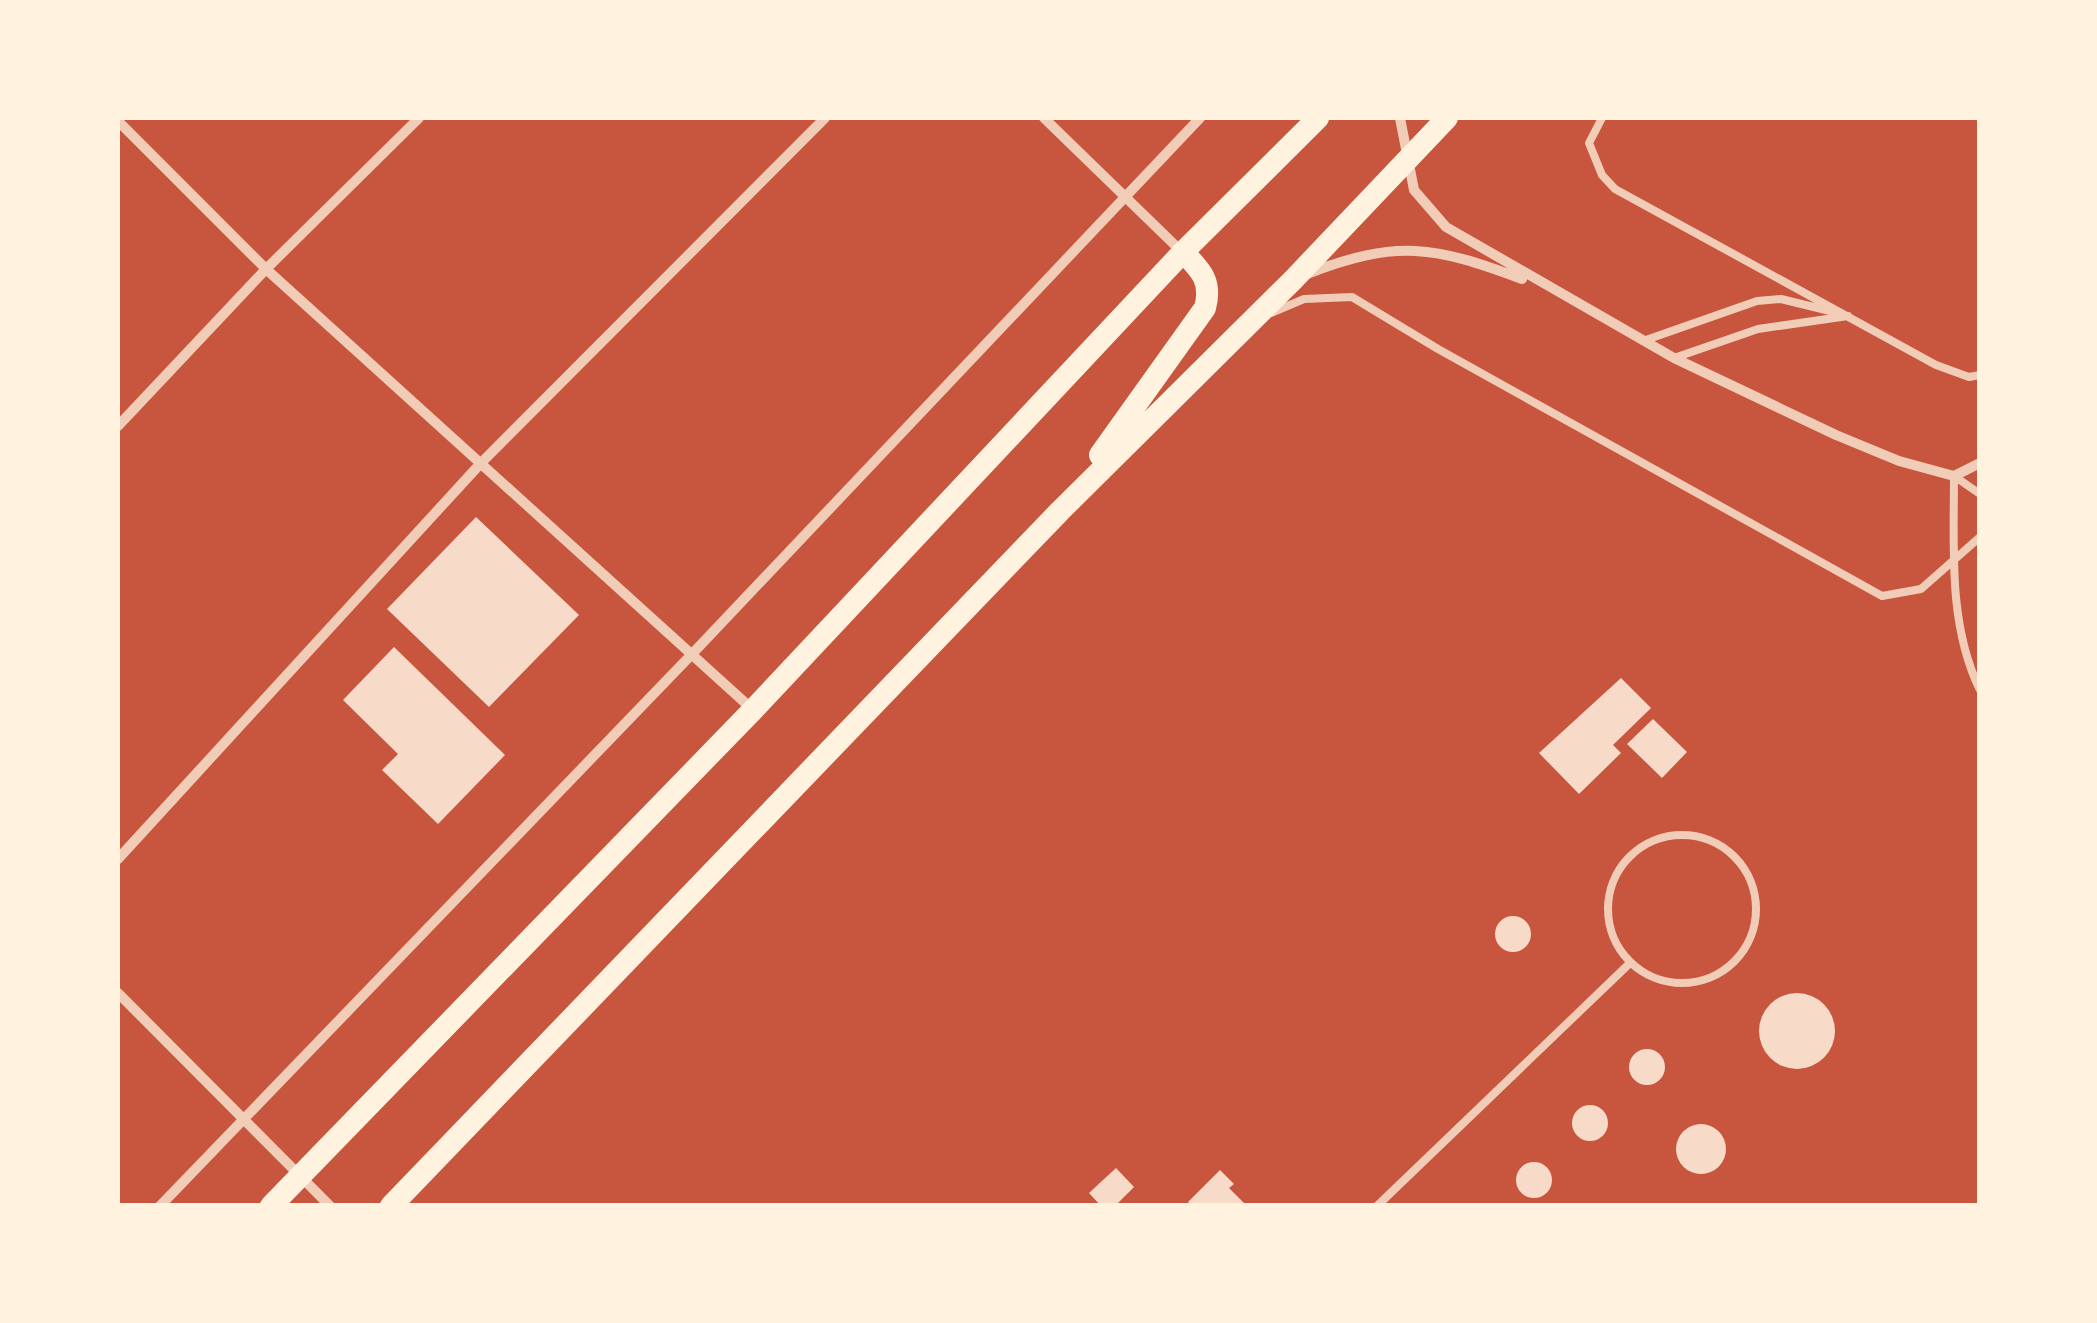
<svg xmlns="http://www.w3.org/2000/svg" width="2097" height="1323" font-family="'Alegreya Sans',sans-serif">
<rect width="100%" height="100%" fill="#c8553d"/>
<path fill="#f7dbc8" d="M476,517l103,98 -90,92 -102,-98z
M394,647l111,108 -67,69 -56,-54 16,-16 -55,-54z
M1621,678l30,30 -38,37 8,8 -42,41 -40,-41z
M1653,719l34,33 -25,26 -35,-34z
M1495 934a18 18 0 1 1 36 0a18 18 0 1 1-36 0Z
M1759 1031a38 38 0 1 1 76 0a38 38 0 1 1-76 0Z
M1629 1067a18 18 0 1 1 36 0a18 18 0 1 1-36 0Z
M1572 1123a18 18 0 1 1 36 0a18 18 0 1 1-36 0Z
M1676 1149a25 25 0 1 1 50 0a25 25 0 1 1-50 0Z
M1516 1180a18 18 0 1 1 36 0a18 18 0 1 1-36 0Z
M1116,1168l18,19 -19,19h-14l-12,-13z
M1220,1170l14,14 -5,4 18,18h-55l-4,-4z"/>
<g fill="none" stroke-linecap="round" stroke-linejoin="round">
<path stroke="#f1ccb7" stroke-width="8" d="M1602,118l-13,25 13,32 13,14 321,176 33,12 11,-2
M1271,313l33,-14 48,-2 86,52 444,247 39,-7 59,-52
M1643,341l114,-40 24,-2 53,13
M1674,358l84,-29 90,-13
M1954,476c0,71 -6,149 26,214
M1954,476l26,18
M1608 909a74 74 0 1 1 148 0a74 74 0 1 1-148 0Z
M1377,1206l253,-243"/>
<path stroke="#f1ccb7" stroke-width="10" d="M1044,118l138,134
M1400,118l14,72 32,37 228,131 162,77 63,26 55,15 26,-13
M118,121l148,148 486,440
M1307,274c90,-35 127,-28 215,5
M118,426l148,-157 153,-151
M118,859l363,-396 344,-345
M118,993l212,213
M160,1206l533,-553 507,-535"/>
<path stroke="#fff3e0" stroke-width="22" d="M1100,455l105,-147c7,-26 -3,-37 -22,-56
M271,1206l482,-496 430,-458 135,-134
M391,1206l669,-695 233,-231 154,-162"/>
</g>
<rect width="2097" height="1323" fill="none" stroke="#fff3e0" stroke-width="240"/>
</svg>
